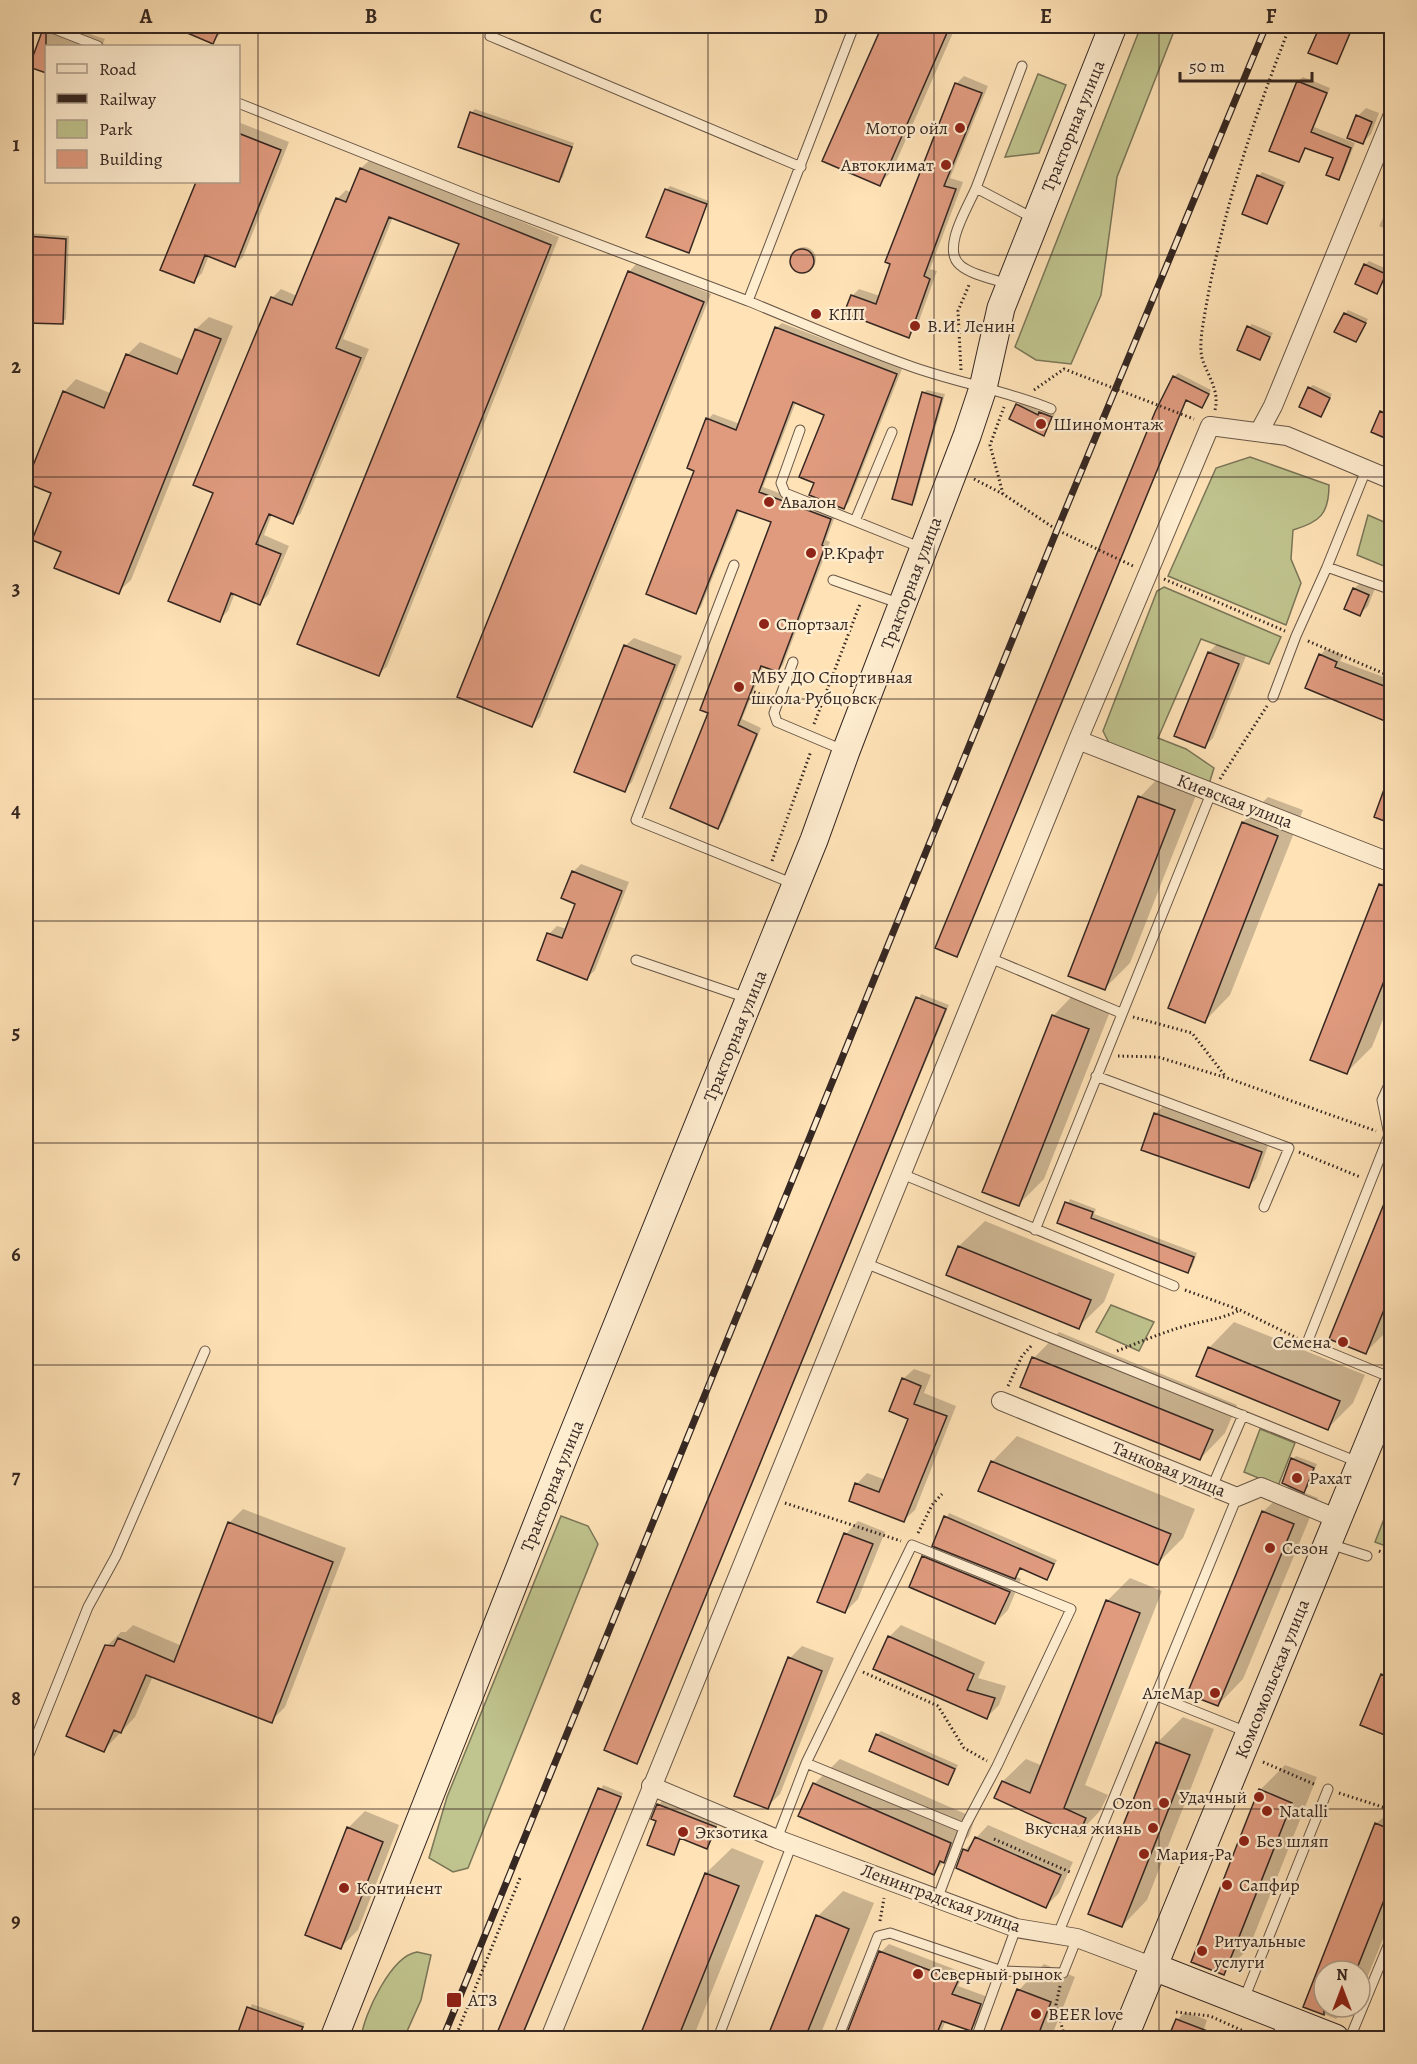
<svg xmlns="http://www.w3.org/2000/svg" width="1417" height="2064" font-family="Alegreya,serif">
<rect width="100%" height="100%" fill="#ffe3b7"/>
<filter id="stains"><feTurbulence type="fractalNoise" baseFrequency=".00333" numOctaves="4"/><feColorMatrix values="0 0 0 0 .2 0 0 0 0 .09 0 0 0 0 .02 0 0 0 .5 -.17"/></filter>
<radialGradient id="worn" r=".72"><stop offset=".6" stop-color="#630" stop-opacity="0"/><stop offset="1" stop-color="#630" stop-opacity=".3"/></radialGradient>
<path fill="#c0c48e" stroke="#7a7658" stroke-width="1.5" d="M1141,26h35l-59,151 -16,118 -30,69 -35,-4 -21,-13z
M1038,74l28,11 -27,68 -34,4z
M1250,457l79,28c0,29 -9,37 -36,45l-2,29 10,24 -15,42 -118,-49 48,-108z
M1368,515l23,10v44l-34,-14z
M1164,587l117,50 -12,27 -68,-25 -43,99 28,11 28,19 -5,16 -99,-39 -7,-14 54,-140z
M1111,1305l43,17 -15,29 -43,-19z
M1260,1429l35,14 -17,43 -34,-14z
M1391,1501v47l-16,-6z
M561,1516l27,10 10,18 -130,324 -15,4 -24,-14 18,-61z
M417,1952l14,3 -10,45 -17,38h-43c3,-24 30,-82 56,-86z"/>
<path fill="#0003" d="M51,26h15l39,13 -3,7h-56v25l-15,-5 11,-32z
M175,26h52l-14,16z
M884,26h72l-64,145 -13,13 -55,-24z
M988,26h30l-6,8z
M1321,26h33l-18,36 -26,-10z
M1392,33v10l-4,-1z
M964,76l24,10 -38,92 13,4 -33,87 7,2 -21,58 -7,7 -57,-40 7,-7 21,7 12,-33 -5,-2 70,-178z
M1303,77l27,11 -16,39 41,16 -12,30 -4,5 -4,-21 -29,-10 -8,14 -27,-11 27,-69z
M1366,108l13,5 -8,21 -8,8 -5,-26z
M475,109l99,34 -11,34 -4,4 -88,-68z
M238,122l51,20 -46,115 -8,8 -26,-10 -7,18 -9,9 -31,-13 36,-87h40z
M370,160l189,77 -172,429 -9,9 83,-431 -68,-27 -50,122 26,10 -68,164 -9,9 -20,-8 -8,21 25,11 -21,49 -8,8 -25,-10 -7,18 -9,9 -4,-128 57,-194 9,-9 16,7 40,-97 9,-9 5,3 10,-25z
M1262,172l24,10 -19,41 -8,-47z
M670,186l39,15 -21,50 -22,-61z
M1390,204l2,1v27l-13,-6z
M26,233l43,3 -3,83 -4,3h-36z
M792 259a12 12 0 1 1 24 0a12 12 0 1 1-24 0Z
M1369,261l20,9 -12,22 -12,-27z
M637,263l74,31 -171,423 -8,9 97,-454z
M1348,310l20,9 -12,22 -11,-27z
M209,317l24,9 -102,254 -13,12 -55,-41 -10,-59 11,-100 12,-13 34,14 17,-38 13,-13 44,18 12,-31z
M782,323l120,46 -53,133 -5,6 -28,-26 10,-68 -30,-12 -33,85 73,27 -10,26 4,2 -47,123 -5,5 -14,-5 -22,54 19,9 -38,94 -5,5 -8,-114 63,-191 -33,-13 -39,98 -5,5v-142l12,-51 5,-5 27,10 36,-96z
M1252,324l21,9 -14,25 -10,-31z
M1178,373l33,17 -9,16 -15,-7 -230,556 217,-578z
M1313,385l19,9 -12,22 -11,-28z
M927,390l18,4 -30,106 -3,3 11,-110z
M1021,401l20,11 3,-3 11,5 -12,20 -25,-29z
M1385,409l7,3v27l-11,-27z
M1362,581l14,5 -8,20 -8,8 -6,-25z
M634,638l48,18 -50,126 -8,8 1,-144z
M1217,644l29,12 -33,82 -8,8 -29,-11 33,-83z
M1326,649l17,6 -3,6 52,19v41l-72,-66z
M1165,771l35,14 -70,178 -25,25 35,-191z
M1268,797l35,13 -73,185 -25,26 38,-199z
M581,864l48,18 -34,88 -8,8 -38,-44 8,-8 10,3 10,-26 -4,-31z
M1392,873v124l-20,50 -26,26 34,-188z
M1078,990l35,14 -69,175 -25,25 34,-188z
M921,994l28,11 -312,757 -31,-12z
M1164,1105l105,38 -13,36 -8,8 -105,-38 13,-36z
M1392,1185l-1,142 -25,25z
M1070,1199l26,10 -2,5 103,39 -5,14 -4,4 -129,-49z
M985,1221l130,53 -11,28 -26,25 -119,-81z
M1234,1322l131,53 -12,28 -25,25 -119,-80z
M1059,1332l178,73 -12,28 -25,26 -178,-73 12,-28z
M914,1369l17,6 -7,18 32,13 -41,104 -11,10 -47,-36 10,-11 19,7 24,-62 -7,-39z
M1017,1436l178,73 -12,29 -25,25 -166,-101z
M1296,1456l21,8 -9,23 -5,5 15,6 -75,181 -25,26 45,-193 27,-27 3,-26z
M243,1509l103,39 -61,159 -14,14 -118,-45 -18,41 -32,34 4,-105 14,-14h5l7,-7 49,21 47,-123z
M949,1513l108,47 -10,19 -26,-12 -6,9 6,3 -13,31 -13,13 -72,-66 12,-12z
M858,1521l27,11 -27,67 -13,13 1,-78z
M1130,1578l32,13 -77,194 23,10 -8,16 -22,23 -82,-37 7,-16 23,-22 17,7 64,-165z
M901,1625l84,37 -7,16 28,8 -7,19 -12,12 -98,-80z
M802,1646l32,12 -54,136 -13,13 23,-149z
M1390,1667l2,1v64l-10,-57z
M1183,1717l31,12 -67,171 -25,26 -32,-13 68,-171z
M881,1731l77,34 -7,15 -3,3 -71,-48z
M840,1759l135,59 -6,18 -36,37 -119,-89z
M1285,1765l32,12 -68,171 -25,25 36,-183z
M603,1785l20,8 -101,245h-25z
M662,1801l56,22 -8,20 -3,4 -25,-10 -9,17 -15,-34 1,-15z
M1392,1809v108l-32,78v-24h-36v36h24l-12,12 -31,-13 71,-182z
M365,1811l34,14 -41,105 -17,17 7,-119z
M988,1825l85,37 -14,31 -13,13 -88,-39 7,-17z
M732,1848l32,13 -69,172 -6,5h-49l66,-165z
M843,1891l31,12 -55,135h-51l50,-122z
M889,1944l75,29 -6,13 30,11 -9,24 -8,8 -25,-9 -7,18h-94l36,-86z
M1044,1964l31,13 -24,61h-51l19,-48z
M252,2004l53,19 -5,15h-63z
M1185,2012l22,8 -6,18h-32l8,-18z"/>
<path fill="#e09b7f" stroke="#352722" stroke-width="1.5" d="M44,26l2,6v41l-17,-6z
M171,26h50l-8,18z
M882,26h68l-70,160 -58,-25z
M1320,26h33l-16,38 -29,-11z
M1297,81l30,12 -16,39 40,16 -12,32 -13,-5 7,-17 -28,-10 -6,14 -30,-11z
M955,83l27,10 -38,93 12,3 -32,87 6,3 -21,59 -65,-25 7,-18 25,9 14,-40 -5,-2z
M470,112l102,35 -13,35 -101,-35z
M1356,115l16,7 -9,22 -16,-6z
M238,133l43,17 -46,117 -30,-12 -11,28 -34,-13 36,-88h42z
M360,168l191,77 -172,431 -82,-32 162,-400 -70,-27 -53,131 25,10 -68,166 -24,-10 -13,30 25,10 -21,51 -29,-12 -11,29 -52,-21 45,-108 -20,-8 78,-188 21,8 44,-107 10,4z
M1257,175l26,11 -16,38 -25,-10z
M665,189l42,15 -18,49 -43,-16z
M26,236l40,3 -3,85 -37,-1z
M790 261a12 12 0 1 1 24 0a12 12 0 1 1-24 0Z
M1364,264l22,10 -9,20 -22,-10z
M628,271l76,31 -172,425 -75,-30z
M1344,313l22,10 -10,19 -22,-10z
M1247,326l23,11 -10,23 -23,-10z
M775,327l122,47 -53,135 -35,-14 5,-12 -15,-6 25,-62 -31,-13 -34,90 72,27 -9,26 3,2 -47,125 -17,-6 -23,59 19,9 -39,95 -48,-21 38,-95 -8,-3 71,-188 -34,-12 -41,104 -50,-20 48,-123 -7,-3 19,-50 30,12z
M195,329l26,10 -102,255 -65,-26 7,-16 -29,-12 19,-47 -25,-10 37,-92 41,17 22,-54 51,20z
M1173,376l36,18 -7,14 -16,-8 -229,557 -22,-9 220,-536z
M1308,387l22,11 -9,19 -22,-10z
M922,392l20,6 -30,107 -20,-6z
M1016,404l22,11 1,-3 13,5 -8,19 -35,-17z
M1380,411l12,6v24l-21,-9z
M1353,588l16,7 -9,21 -16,-7z
M624,645l51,20 -50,127 -51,-20z
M1208,652l31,12 -34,84 -31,-12z
M1319,654l18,8 -2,5 57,22v35l-87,-36z
M1390,773h2v51l-18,-7z
M1138,796l37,14 -70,180 -37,-14z
M1242,822l36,14 -73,187 -37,-15z
M572,871l50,20 -35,89 -50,-20 10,-27 15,5 13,-34 -14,-6z
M1379,884l13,5v72l-45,113 -37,-14z
M916,997l30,12 -309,755 -33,-14z
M1052,1015l37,14 -70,177 -37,-14z
M1154,1113l108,39 -13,36 -108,-38z
M1392,1184v106l-26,64 -37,-15z
M1065,1202l28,10 -2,6 103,39 -6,16 -131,-50z
M958,1246l133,54 -12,29 -133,-54z
M1208,1347l132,54 -12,29 -132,-54z
M1032,1357l181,73 -13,30 -180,-73z
M902,1378l19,8 -7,18 33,12 -43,106 -55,-21 6,-18 24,9 29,-73 -19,-8z
M1291,1458l23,10 -10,25 -22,-10z
M991,1461l180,73 -13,31 -180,-74z
M1262,1511l32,13 -76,182 -31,-12z
M944,1516l110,48 -7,16 -27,-12 -5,11 -83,-33z
M228,1522l105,40 -61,161 -126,-48 -25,58 -7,-3 -10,22 -38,-16 39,-91 9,1 4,-8 56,24z
M844,1533l29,11 -28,69 -28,-11z
M922,1556l88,36 -15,32 -86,-37z
M1106,1600l34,13 -76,195 22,10 -8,18 -84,-38 8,-17 28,12z
M888,1636l86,38 -7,16 28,8 -8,21 -114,-50z
M788,1657l34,14 -54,138 -34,-13z
M1381,1674l11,5v59l-32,-13z
M876,1734l79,35 -7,16 -79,-34z
M1156,1742l34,13 -68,172 -34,-13z
M813,1783l138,60 -7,20 -4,-2 -6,14 -136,-59z
M598,1788l23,9 -100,241h-26z
M1259,1789l33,14 -68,172 -33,-13z
M657,1804l59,23 -9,22 -27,-11 -6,17 -27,-10 9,-24 -5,-2z
M1375,1823l17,7v50l-36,91h-32v44l-21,-8z
M347,1827l36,15 -42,107 -36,-14z
M975,1837l86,38 -15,33 -90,-40 7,-19 5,2z
M705,1873l34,13 -61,152h-39z
M816,1915l33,14 -44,109h-38z
M879,1951l79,30 -6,13 29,10 -10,27 -29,-10 -7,17h-90z
M1017,1989l34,13 -14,36h-39z
M247,2007l56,20 -5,11h-62z
M1176,2019l47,18v1h-55z"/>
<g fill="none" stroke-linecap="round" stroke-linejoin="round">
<g stroke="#685647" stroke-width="11">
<path id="lane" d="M493,26l-3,10 311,131
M854,26l-106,275c54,22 108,46 162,65 47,17 95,24 141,43
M52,28l46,18
M1022,66l-46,122 57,30
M238,103l238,95 272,103
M976,188c-8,19 -35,61 -16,77 11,10 34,14 48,19
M800,430l-19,53 4,10 137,55
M1366,470l-39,97 65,23
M855,521l37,-89
M734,565l-98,255 158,64
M833,580l68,24
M793,662l-19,51 3,9 66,28
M1273,697l23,-61 31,-69
M990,958l131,55
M636,960l111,38
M1096,1076l193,72 -25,59
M1392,1078l-10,22 7,35 -82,208 85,35
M902,1174l272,112
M1035,1230l177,-439
M865,1263l493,199
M1212,1487l31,-72
M1330,1544l37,12
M1157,1696l90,36
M26,1762l62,-155 28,-51 89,-205
M777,1839l29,-76 106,-218 159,64 -74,157 -33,62 -158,-65
M938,1897l26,-69
M1058,1934l179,-437
M1244,1999l84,-210
M718,2038l74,-194
M838,2038l40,-102 12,-3 112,38 61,2 14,-35
M976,2038l40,-110
M1276,2038l8,-18
M1350,2038l42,-102"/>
</g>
<g stroke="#685647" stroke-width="20">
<path id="street" d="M1259,432l14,-26 119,-289
M1078,740l314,123
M1001,1401l236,96 24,-10 77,32
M651,1786l126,53 239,89 61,10 77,29
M550,2038l528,-1298 132,-314 77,10 105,44"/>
</g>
<g stroke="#352722" stroke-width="29">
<path id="secondary" d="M1154,1967l181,71
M334,2038l230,-582 250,-616 32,-89 121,-315 16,-48 18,-80 112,-282
M1124,2038l268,-651"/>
</g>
<path stroke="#352722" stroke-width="3" stroke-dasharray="1.5 3" stroke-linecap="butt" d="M961,370l-3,-59 11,-26
M1034,390l30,-21 130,50
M1215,410c5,-20 -8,-35 -13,-52 -2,-8 -1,-20 0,-27 16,-106 49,-206 88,-305
M974,479l29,15 54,36 76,36
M1003,494l-13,-49 14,-38
M1164,579l121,52
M1308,641l84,36
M754,692l14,5
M814,724l46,-120
M1220,779l47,-73
M772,861l39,-110
M1133,1017l59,16 34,44
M1118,1056l40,1 69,21 149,53
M1299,1152l61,25
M1185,1290l55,20 57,28
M1117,1351c23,-9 44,-18 68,-25 21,-6 34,-6 55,-16
M1008,1386l14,-30 10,-11
M785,1503l116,38
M918,1533l14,-28 10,-11
M1379,1551l13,5
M863,1672l75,34 26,42 23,13
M1263,1762l53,23
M1339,1793l53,17
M994,1839l76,33
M880,1921l4,-23
M1060,1986l-4,19 9,33
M1176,2012l34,4 49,22
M455,2038l65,-160"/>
<use href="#lane" stroke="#ffedd0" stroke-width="9"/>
<use href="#street" stroke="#ffedd0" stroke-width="18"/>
<use href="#secondary" stroke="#ffedd0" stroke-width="27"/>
<g stroke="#352722" stroke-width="7">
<path id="rail" d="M443,2038l614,-1508 209,-504"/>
</g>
<use href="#rail" stroke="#ffedd0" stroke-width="4.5" stroke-dasharray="14" stroke-linecap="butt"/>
</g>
<path fill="none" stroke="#352722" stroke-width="1.5" stroke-opacity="0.55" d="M258,26v2012M483,26v2012M708,26v2012M934,26v2012M1159,26v2012M26,255h1366M26,477h1366M26,699h1366M26,921h1366M26,1143h1366M26,1365h1366M26,1587h1366M26,1809h1366"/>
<g fill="#8f2418" stroke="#ffedd0" stroke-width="2">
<circle cx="960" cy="128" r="6"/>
<circle cx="946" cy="165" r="6"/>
<circle cx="816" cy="314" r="6"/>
<circle cx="915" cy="326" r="6"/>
<circle cx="1041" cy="424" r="6"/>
<circle cx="769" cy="502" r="6"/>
<circle cx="811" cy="553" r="6"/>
<circle cx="764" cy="624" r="6"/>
<circle cx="739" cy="687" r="6"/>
<circle cx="1343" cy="1342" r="6"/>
<circle cx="1297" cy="1478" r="6"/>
<circle cx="1270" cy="1548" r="6"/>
<circle cx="1215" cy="1693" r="6"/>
<circle cx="1259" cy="1797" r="6"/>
<circle cx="1164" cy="1803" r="6"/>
<circle cx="1267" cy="1811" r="6"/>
<circle cx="1153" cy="1828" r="6"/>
<circle cx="683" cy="1832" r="6"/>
<circle cx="1244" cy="1841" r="6"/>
<circle cx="1144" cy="1854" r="6"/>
<circle cx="1227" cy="1885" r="6"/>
<circle cx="344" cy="1888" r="6"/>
<circle cx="1202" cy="1951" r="6"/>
<circle cx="918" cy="1974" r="6"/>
<rect x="446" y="1992" width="16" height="16" rx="3"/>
<circle cx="1036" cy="2014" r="6"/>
</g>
<g text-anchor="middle" stroke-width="4.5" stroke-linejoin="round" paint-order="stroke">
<g font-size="18" fill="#352722" stroke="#ffedd0">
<text transform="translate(1073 126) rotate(-68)" y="6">Тракторная улица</text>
<text transform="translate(911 583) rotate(-69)" y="6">Тракторная улица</text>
<text transform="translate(1235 801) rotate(21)" y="6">Киевская улица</text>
<text transform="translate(735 1036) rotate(-68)" y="6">Тракторная улица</text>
<text transform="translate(1169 1469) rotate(22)" y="6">Танковая улица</text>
<text transform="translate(552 1486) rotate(-68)" y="6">Тракторная улица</text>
<text transform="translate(1272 1679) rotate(-68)" y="6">Комсомольская улица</text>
<text transform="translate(941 1898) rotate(20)" y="6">Ленинградская улица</text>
</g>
<g font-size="18" fill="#352722" stroke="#ffedd0" text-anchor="start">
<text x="948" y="134" text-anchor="end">Мотор ойл</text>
<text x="934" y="171" text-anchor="end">Автоклимат</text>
<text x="828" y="320">КПП</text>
<text x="927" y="332">В.И. Ленин</text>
<text x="1053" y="430">Шиномонтаж</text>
<text x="781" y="508">Авалон</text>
<text x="823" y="559">Р.Крафт</text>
<text x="776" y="630">Спортзал</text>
<text x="751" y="683">МБУ ДО Спортивная<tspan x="751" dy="21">школа Рубцовск</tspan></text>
<text x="1331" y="1348" text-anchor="end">Семена</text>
<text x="1309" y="1484">Рахат</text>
<text x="1282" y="1554">Сезон</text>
<text x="1203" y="1699" text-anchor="end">АлеМар</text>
<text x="1247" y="1803" text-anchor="end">Удачный</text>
<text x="1152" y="1809" text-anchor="end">Ozon</text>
<text x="1279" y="1817">Natalli</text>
<text x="1141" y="1834" text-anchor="end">Вкусная жизнь</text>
<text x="695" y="1838">Экзотика</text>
<text x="1256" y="1847">Без шляп</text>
<text x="1156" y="1860">Мария-Ра</text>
<text x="1239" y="1891">Сапфир</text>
<text x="356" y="1894">Континент</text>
<text x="1214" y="1947">Ритуальные<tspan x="1214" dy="21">услуги</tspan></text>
<text x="930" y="1980">Северный рынок</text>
<text x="468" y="2006">АТЗ</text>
<text x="1048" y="2020">BEER love</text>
</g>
</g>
<rect width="1417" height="2064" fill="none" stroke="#ffe3b7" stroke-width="66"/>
<rect x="45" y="45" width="195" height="138" fill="#ffedd0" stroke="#ae9e8a" stroke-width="1.5"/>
<rect x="57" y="64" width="30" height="9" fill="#ffedd0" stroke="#ae9e8a" stroke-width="1.5"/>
<text x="99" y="75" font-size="18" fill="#352722">Road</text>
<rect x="57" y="94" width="30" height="9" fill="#352722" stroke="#ae9e8a" stroke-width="1.5"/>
<text x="99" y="105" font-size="18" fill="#352722">Railway</text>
<rect x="57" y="120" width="30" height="18" fill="#c0c48e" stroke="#ae9e8a" stroke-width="1.5"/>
<text x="99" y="135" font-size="18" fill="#352722">Park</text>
<rect x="57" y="150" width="30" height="18" fill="#e09b7f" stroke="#ae9e8a" stroke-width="1.5"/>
<text x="99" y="165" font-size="18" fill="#352722">Building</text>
<g transform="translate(1342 1989)"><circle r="28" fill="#ffedd0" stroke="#ae9e8a" stroke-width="1.5"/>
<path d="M0-4.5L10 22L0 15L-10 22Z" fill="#8f2418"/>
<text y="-9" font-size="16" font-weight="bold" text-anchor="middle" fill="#352722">N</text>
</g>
<path d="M1180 72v9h132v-9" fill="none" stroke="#352722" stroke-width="3"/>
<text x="1189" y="72" font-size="18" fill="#352722" stroke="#ffedd0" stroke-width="4.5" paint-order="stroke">50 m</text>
<rect x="33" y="33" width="1351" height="1998" fill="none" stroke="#352722" stroke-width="2"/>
<g font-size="20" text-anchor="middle" font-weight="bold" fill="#352722">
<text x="146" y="23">A</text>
<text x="371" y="23">B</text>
<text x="596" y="23">C</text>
<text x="821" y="23">D</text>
<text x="1046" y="23">E</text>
<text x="1271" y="23">F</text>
<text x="16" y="151">1</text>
<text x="16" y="373">2</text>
<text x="16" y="595">3</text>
<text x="16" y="817">4</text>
<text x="16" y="1039">5</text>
<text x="16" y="1261">6</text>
<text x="16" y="1483">7</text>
<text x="16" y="1705">8</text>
<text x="16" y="1927">9</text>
</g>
<rect width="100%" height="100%" filter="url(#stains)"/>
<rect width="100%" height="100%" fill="url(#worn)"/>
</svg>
